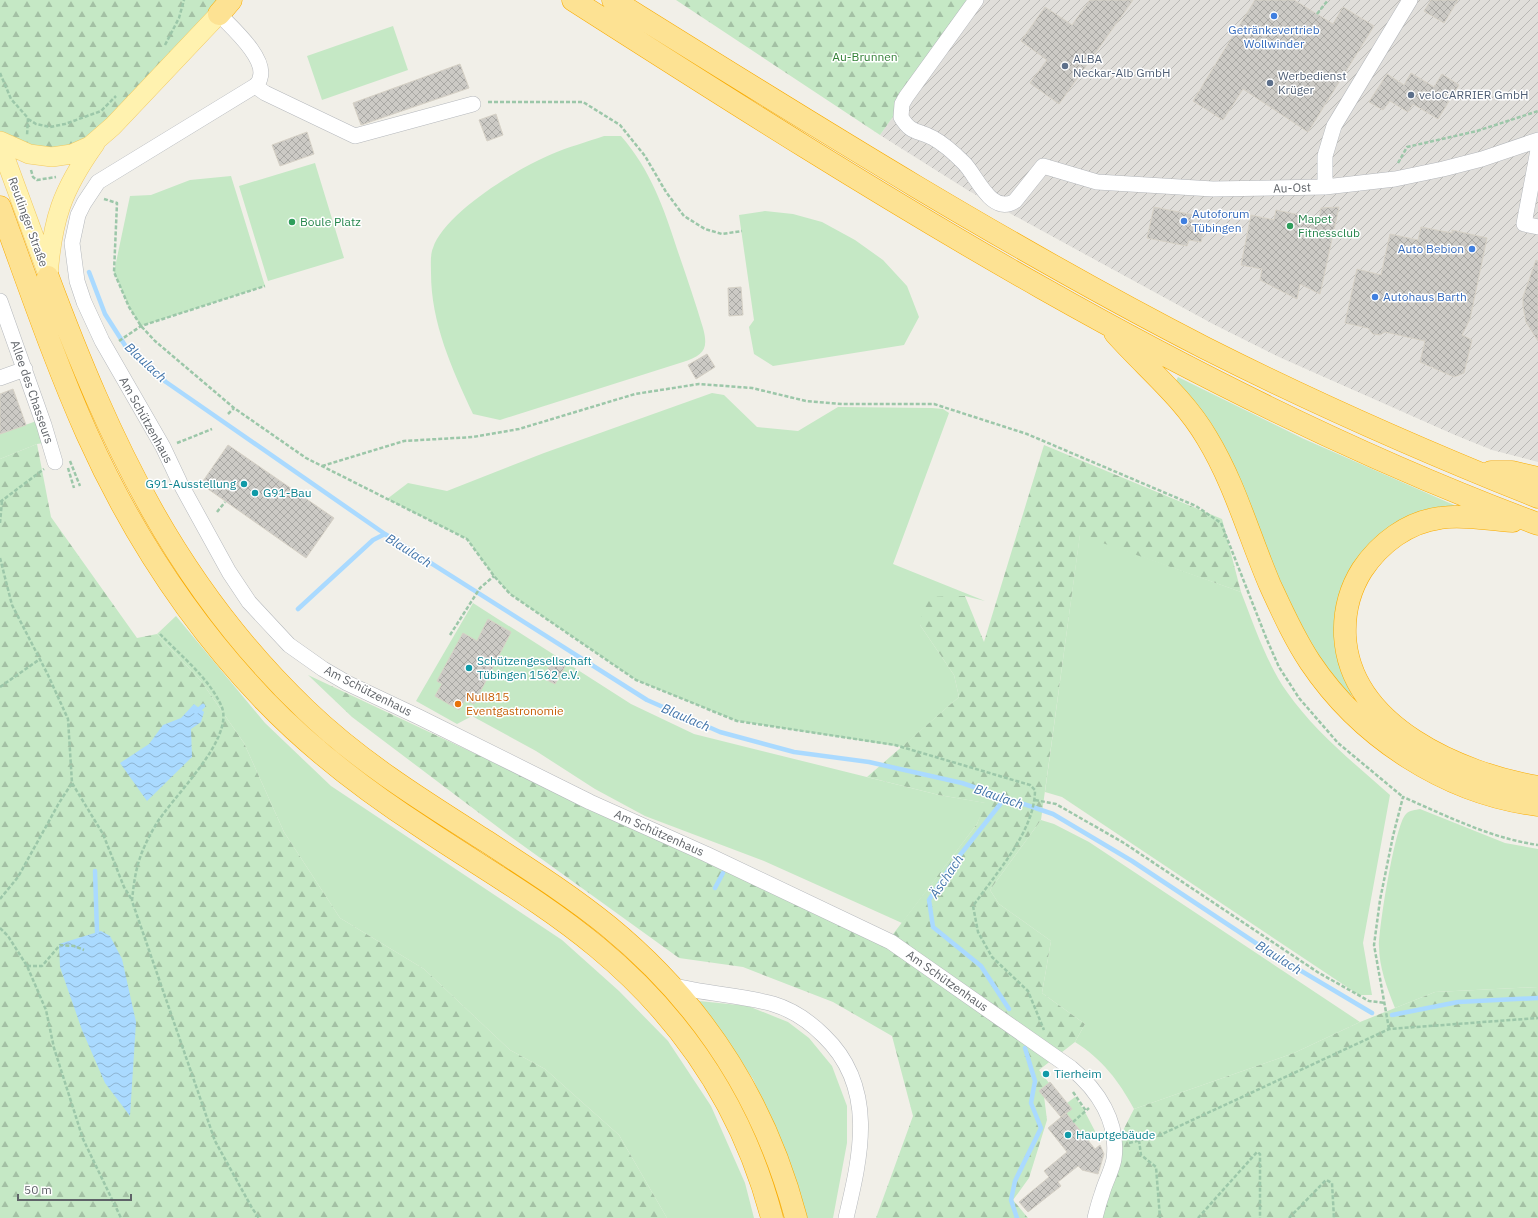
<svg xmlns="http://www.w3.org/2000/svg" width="1538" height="1218" font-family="'IBM Plex Sans',sans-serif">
<defs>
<pattern id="industrial-furrows" width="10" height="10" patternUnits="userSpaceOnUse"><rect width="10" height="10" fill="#e0deda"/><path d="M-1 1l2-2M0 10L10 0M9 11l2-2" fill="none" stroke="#b9b8b5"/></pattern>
<pattern id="forest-firs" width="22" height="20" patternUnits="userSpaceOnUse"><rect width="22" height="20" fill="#c5e8c5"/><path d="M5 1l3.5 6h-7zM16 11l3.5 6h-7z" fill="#a3c0a4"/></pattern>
<pattern id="water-waves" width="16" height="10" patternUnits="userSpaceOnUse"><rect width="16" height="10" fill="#aadaff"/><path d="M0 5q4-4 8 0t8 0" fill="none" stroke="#8eb4d2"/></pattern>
<pattern id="building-cross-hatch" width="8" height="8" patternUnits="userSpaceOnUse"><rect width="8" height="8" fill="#cccac5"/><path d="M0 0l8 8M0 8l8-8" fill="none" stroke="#a9a8a4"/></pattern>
</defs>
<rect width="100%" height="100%" fill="#f1efe8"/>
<path fill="url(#industrial-furrows)" d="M976,0h562v462l-46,-12 -37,-15 -176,-78 -66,-33 -244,-133 -89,-56z"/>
<path fill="#c5e8c5" d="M393,26l15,44 -86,30 -15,-44z
M604,136h17c29,33 43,72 56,113 9,26 18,52 26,79 6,22 0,27 -20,34l-183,58 -27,-6c-21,-45 -42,-91 -42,-141 0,-8 -1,-18 2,-25 11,-35 85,-80 119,-94 16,-7 35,-12 52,-18z
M315,163l29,95 -76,23 -29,-95z
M231,176l34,110 -124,40 -12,-19 -15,-35 16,-76 21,-1 39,-15z
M765,211l28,3 29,8 33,18 28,20 24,26 12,31 -15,28 -131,21 -19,-12 -5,-27 5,-7 -15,-105z
M1178,377l126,62 150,66 -1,3 -107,75 8,110 -5,4 -42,-57 -131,-259z
M712,393l12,2 33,32 41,4 40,-24 94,1 11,1 6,4 -56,151 92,37 -20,-5 -45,29 34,50 5,22 -57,50 -165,-26 -101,-41 -126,-86 -16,-18 -27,-37 -80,-40 21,-16 39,8 97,-38z
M42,419l8,23 -13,2 -37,15v-25z
M1080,534l161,58c13,33 25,70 46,100 28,40 67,71 103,103l-27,148 9,52h-13l-297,-198 -17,-5z
M473,603l158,101 63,30 245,61 47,8 -9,21 -75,99 -138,-62 -119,-45 -50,-27 -59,-38 -64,-35 -15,8 -41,-23z
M176,616l89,107 66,63 231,154 57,51 49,50 43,65 34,77 9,35h-87l-48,-83 -74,-66 -35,-19 -86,-81 -84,-51 -56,-86 -40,-89 -43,-62 -44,-47z
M1420,809l85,34 33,6v138l-103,5 -40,16c-8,-20 -16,-41 -16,-62 0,-19 16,-122 27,-132 3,-4 10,-4 14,-5z
M1041,820l13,4 35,18 271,180 -66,31 -160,56c-15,-28 -32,-50 -59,-67l10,-18 -43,-31 9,-52 -52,-37 -9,-14z
M699,1001l49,5 40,16 21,16 23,28 15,40v37l-14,75h-29l-19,-67 -32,-72z
M1075,1097l10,15 12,23 -8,6 -23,-28 6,-4 -5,-6z"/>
<path fill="url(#forest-firs)" d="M0,0h231l-159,154 -72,-13z
M676,0h300l-96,135z
M37,444l14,73 86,121 20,-4 44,47 43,62 40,89 56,86 84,51 86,81 35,19 74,66 48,83h-667v-759z
M1044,445l178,74 19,73 -161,-57 -39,285 -51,70 9,14 52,37 -9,52 43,31 -10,18 -36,28 10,13 -10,8 5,5 3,24 -18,58 -16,22 15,18h-152l37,-102 -21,-80 -59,-34 -90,-35 -64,-9 -172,-124 -155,-117 -44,-42 576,271 93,-122 8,-21 -46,-8 -72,-18 92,-80 -5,-22 -34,-50 4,-28 41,-1 19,46z
M1538,987v231h-443l19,-70 20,-39 160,-56 66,-31 75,-30z"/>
<path fill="url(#water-waves)" d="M194,704l10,8 -3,10 -10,7 1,28 -45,44 -27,-38 29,-19 14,-19 18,-7z
M101,931l9,5 12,23 14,63 -6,94 -25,-33 -23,-53 -22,-63 -1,-23z"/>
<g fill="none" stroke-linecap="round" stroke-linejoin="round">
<path stroke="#aadaff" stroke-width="4.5" d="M89,272l16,42 23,36 38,32 219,152 262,166 73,32 74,20 75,10 93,21 91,31 79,47 139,92 101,60
M298,609l75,-69 12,-6
M196,712l7,-6
M1005,798l-56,71 -20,31 4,27 48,39 28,43
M95,871l2,61
M715,888l8,-15
M1392,1015l66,-13 80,-4
M1017,1218l-6,-18 4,-19 26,-53 -10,-25 4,-22 -10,-33"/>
</g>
<path fill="url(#building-cross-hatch)" stroke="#d6d1c6" d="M1090,0h43l-74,104 -29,-21 17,-23 -26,-19 24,-34 27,18z
M1255,0h39l39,24 10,-17 31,19 -66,106 -65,-43 -20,31 -30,-19z
M1431,0h27l-14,23 -20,-12z
M460,64l9,24 -108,37 -8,-22z
M1411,73l23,14 8,-13 17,11 -21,34 -25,-15 -5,8 -18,-11 -7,9 -14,-8 18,-28 17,11z
M496,114l7,21 -16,6 -8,-21z
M307,132l7,22 -34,12 -8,-21z
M1154,207l40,8 -2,10 12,3 -3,14 -12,-2 -2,6 -40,-8z
M1339,207l-19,87 -20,-10 -3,15 -37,-19 2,-11 -21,-4 10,-50 23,5 2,-10 43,9 2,-11z
M1421,227l31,6v-3l35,8 -17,81 -8,16 10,5 -8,33 -10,4 -34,-15 5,-21 -40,-9 -5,3 -7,-1 -5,-6 -23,-5 12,-54 24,6 9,-41 28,6z
M1536,260l2,1v80l-12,-19 -3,-16v-9z
M741,287l2,28 -14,1 -1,-28z
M707,354l8,13 -19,12 -8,-14z
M13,389l13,36 -26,9v-40z
M228,445l106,73 -28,40 -105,-74z
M488,619l23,13 -37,72 -9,-4 -6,10 -24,-14 7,-12 -5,-3 26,-48 14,8z
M555,656l12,7 -12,21 -12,-6z
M1050,1082l22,27 -11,8 -22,-26z
M1066,1113l29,36 5,-4 4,9 -6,20 -16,-4 -4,-4 -20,16 3,4 -33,26 -9,-10 30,-25 -5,-6 23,-19 -19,-24z"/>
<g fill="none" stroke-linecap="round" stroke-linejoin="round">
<g stroke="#b5b8bc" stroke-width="16">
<path id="minor" d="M976,0l-70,97 -4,7 -1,13c10,17 17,13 32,21 11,6 22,16 31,25 13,13 27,53 51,38l28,-35 54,16 116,7 112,-2 70,-8 48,-10 39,-10 56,-19
M219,14c12,13 48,44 41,64 0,3 -3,6 -5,8l-157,96 -14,21 -6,12 -6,28 5,38 7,21 18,39 61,106 17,36 49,89 20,30 40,43 34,24 24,14 72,34 171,85 116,52 185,88 180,126c27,22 48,54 43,91 -2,12 -9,23 -12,35 -3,8 -5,16 -7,24
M255,86l10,7 90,43 118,-32
M1538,150l-14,74 14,3
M1325,187v-31l9,-30 76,-126
M0,301l44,124 11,37
M0,378l25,-9
M671,985c34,9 69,10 102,19 20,6 36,17 51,32 53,51 37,119 22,182"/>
</g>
<g stroke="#f2c960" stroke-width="20">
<path id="major" d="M0,141l29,13 23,3 20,-3 18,-8 23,-20 106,-112
M0,144l47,128
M48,277c4,-57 14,-87 47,-133"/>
</g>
<g stroke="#f9ab00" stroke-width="23">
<path id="highway" d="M573,0c308,197 621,396 965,524
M613,0c194,121 388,243 592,348 109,55 220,104 333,149
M219,14l12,-14
M0,207c28,76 54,153 87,227 44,98 103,189 178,267 47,49 101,90 158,127 58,39 120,74 174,119 87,72 146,161 175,271
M48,277c62,166 128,309 258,433 54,52 117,91 180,131 41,27 84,54 122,85 94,77 157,175 188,292
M1115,333c31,35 68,64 92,105 28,46 42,98 63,147 12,26 24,53 40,77 51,76 137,132 228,143
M1491,472h21l26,6
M1513,521c-24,-1 -49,-7 -73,-3 -32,4 -60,25 -78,52 -12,19 -18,43 -17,66 5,91 116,138 193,151"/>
</g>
<path stroke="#9cc7a9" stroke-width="2.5" stroke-dasharray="4 2" stroke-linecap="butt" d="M1317,14l11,-14
M165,45l14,-27 5,-18
M0,73l11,26 17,19 -1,18
M488,102h95l37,23 25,31 21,36 18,24 21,13 17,5 20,-3
M28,119l8,5 14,3 15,-3 36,-13 15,-15
M1398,163l9,-16 70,-16 61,-20
M31,170l2,7 4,3 19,-3
M104,199l13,4 -3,69 15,35 12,19 14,15 79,67 72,50 161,81 27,37 16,18 126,86 101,41 158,24 135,40 5,5c0,41 -39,83 -62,116l5,26 14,25 36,34 16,39
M119,341l22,-15 124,-40
M228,414l6,-6
M177,443l35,-14
M70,461l10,25
M322,466l82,-25 69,-4 46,-8 116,-35 64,-10 53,4 54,13 36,3h92l93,30 169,72 25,17 46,117 12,27 20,31 39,45 65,54
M68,468l6,20
M0,502l44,-33
M217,512l8,-10
M0,523l2,-22
M0,558l12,47 36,70 20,44 4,64 31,51 21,53 8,13
M160,634c20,21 48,43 61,71 16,33 -51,94 -66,121 -16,28 -20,43 -23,75l83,240 37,67 7,10
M450,635l30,-47 14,-12
M0,687l40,-28
M1035,800l21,4 68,39 195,130 50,28 16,2
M0,899l18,-22 41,-74 13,-20
M0,928l8,8 19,30 19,44 8,38 29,91 38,79
M27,966h15l18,-21 14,1 10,4
M1389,1029l-15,-84 6,-45 13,-64 10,-39c44,19 87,41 135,48
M1073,1092l13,19
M1073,1122l16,-14
M1139,1140l2,15 15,12 4,51
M1129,1143l31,-8 229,-106 149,-11
M1198,1218l59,-66 3,2v64
M1289,1218l37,-38 6,3 2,35"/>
<use href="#minor" stroke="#fff" stroke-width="15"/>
<use href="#major" stroke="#fff2af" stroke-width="19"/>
<use href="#highway" stroke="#fde293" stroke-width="22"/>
</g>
<g fill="#3f7fe0" stroke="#fff" stroke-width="1.5">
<circle cx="1274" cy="16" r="4"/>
<circle cx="1184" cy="221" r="4"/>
<circle cx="1472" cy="249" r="4"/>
<circle cx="1375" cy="297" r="4"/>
</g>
<g fill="#5c6f8a" stroke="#fff" stroke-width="1.5">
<circle cx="1065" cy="66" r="4"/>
<circle cx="1270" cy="83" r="4"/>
<circle cx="1411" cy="95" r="4"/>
</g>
<g fill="#2e9e5b" stroke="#fff" stroke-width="1.5">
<circle cx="292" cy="222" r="4"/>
<circle cx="1290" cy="226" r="4"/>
</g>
<g fill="#0f9aa8" stroke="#fff" stroke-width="1.5">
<circle cx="244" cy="484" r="4"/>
<circle cx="255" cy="493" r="4"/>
<circle cx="469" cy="668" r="4"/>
<circle cx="1046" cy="1074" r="4"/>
<circle cx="1068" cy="1135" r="4"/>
</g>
<circle fill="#e8710a" stroke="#fff" stroke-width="1.5" cx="458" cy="704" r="4"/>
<g text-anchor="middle" stroke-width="3" stroke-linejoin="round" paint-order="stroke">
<g font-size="12" fill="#366cbe" stroke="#fff" text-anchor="start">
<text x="1274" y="34" text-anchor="middle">Getränkevertrieb<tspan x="1274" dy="14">Wollwinder</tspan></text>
<text x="1192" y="218">Autoforum<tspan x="1192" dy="14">Tübingen</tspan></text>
<text x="1464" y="253" text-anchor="end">Auto Bebion</text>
<text x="1383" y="301">Autohaus Barth</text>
</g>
<g font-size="12" fill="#348238" stroke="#fff">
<text x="865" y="61">Au-Brunnen</text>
</g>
<g font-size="12" fill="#4e5e75" stroke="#fff" text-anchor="start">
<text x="1073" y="63">ALBA<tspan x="1073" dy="14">Neckar-Alb GmbH</tspan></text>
<text x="1278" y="80">Werbedienst<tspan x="1278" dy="14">Krüger</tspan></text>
<text x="1419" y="99">veloCARRIER GmbH</text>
</g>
<g font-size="12" fill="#5f6368" stroke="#fff">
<text transform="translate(1292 188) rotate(-2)" y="4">Au-Ost</text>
<text transform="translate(28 222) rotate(70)" y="4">Reutlinger Straße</text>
<text transform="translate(32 392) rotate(71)" y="4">Allee des Chasseurs</text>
<text transform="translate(146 420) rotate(61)" y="4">Am Schützenhaus</text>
<text transform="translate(368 691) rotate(27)" y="4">Am Schützenhaus</text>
<text transform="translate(659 833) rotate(24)" y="4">Am Schützenhaus</text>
<text transform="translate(947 981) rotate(35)" y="4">Am Schützenhaus</text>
</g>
<g font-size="12" fill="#27864d" stroke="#fff" text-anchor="start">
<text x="1298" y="223">Mapet<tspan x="1298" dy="14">Fitnessclub</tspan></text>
<text x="300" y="226">Boule Platz</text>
</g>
<g font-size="12" fill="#0d838f" stroke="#fff" text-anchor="start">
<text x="236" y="488" text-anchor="end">G91-Ausstellung</text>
<text x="263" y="497">G91-Bau</text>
<text x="477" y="665">Schützengesellschaft<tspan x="477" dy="14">Tübingen 1562 e.V.</tspan></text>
<text x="1054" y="1078">Tierheim</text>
<text x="1076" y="1139">Hauptgebäude</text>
</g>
<g font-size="12" fill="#c56008" stroke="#fff" text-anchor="start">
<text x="466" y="701">Null815<tspan x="466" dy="14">Eventgastronomie</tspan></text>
</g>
<g font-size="13" font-style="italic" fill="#4174aa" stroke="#fff">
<text transform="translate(146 362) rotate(43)" y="5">Blaulach</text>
<text transform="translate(409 550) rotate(32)" y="5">Blaulach</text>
<text transform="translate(686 717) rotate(23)" y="5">Blaulach</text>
<text transform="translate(999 796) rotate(19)" y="5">Blaulach</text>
<text transform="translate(946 876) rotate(-56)" y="5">Äschach</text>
<text transform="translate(1279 957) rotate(32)" y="5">Blaulach</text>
</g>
</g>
<path d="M18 1194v6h113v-6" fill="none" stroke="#5f6368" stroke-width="2"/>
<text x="24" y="1194" font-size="12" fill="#5f6368" stroke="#ffffff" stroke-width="3" paint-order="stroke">50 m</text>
</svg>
